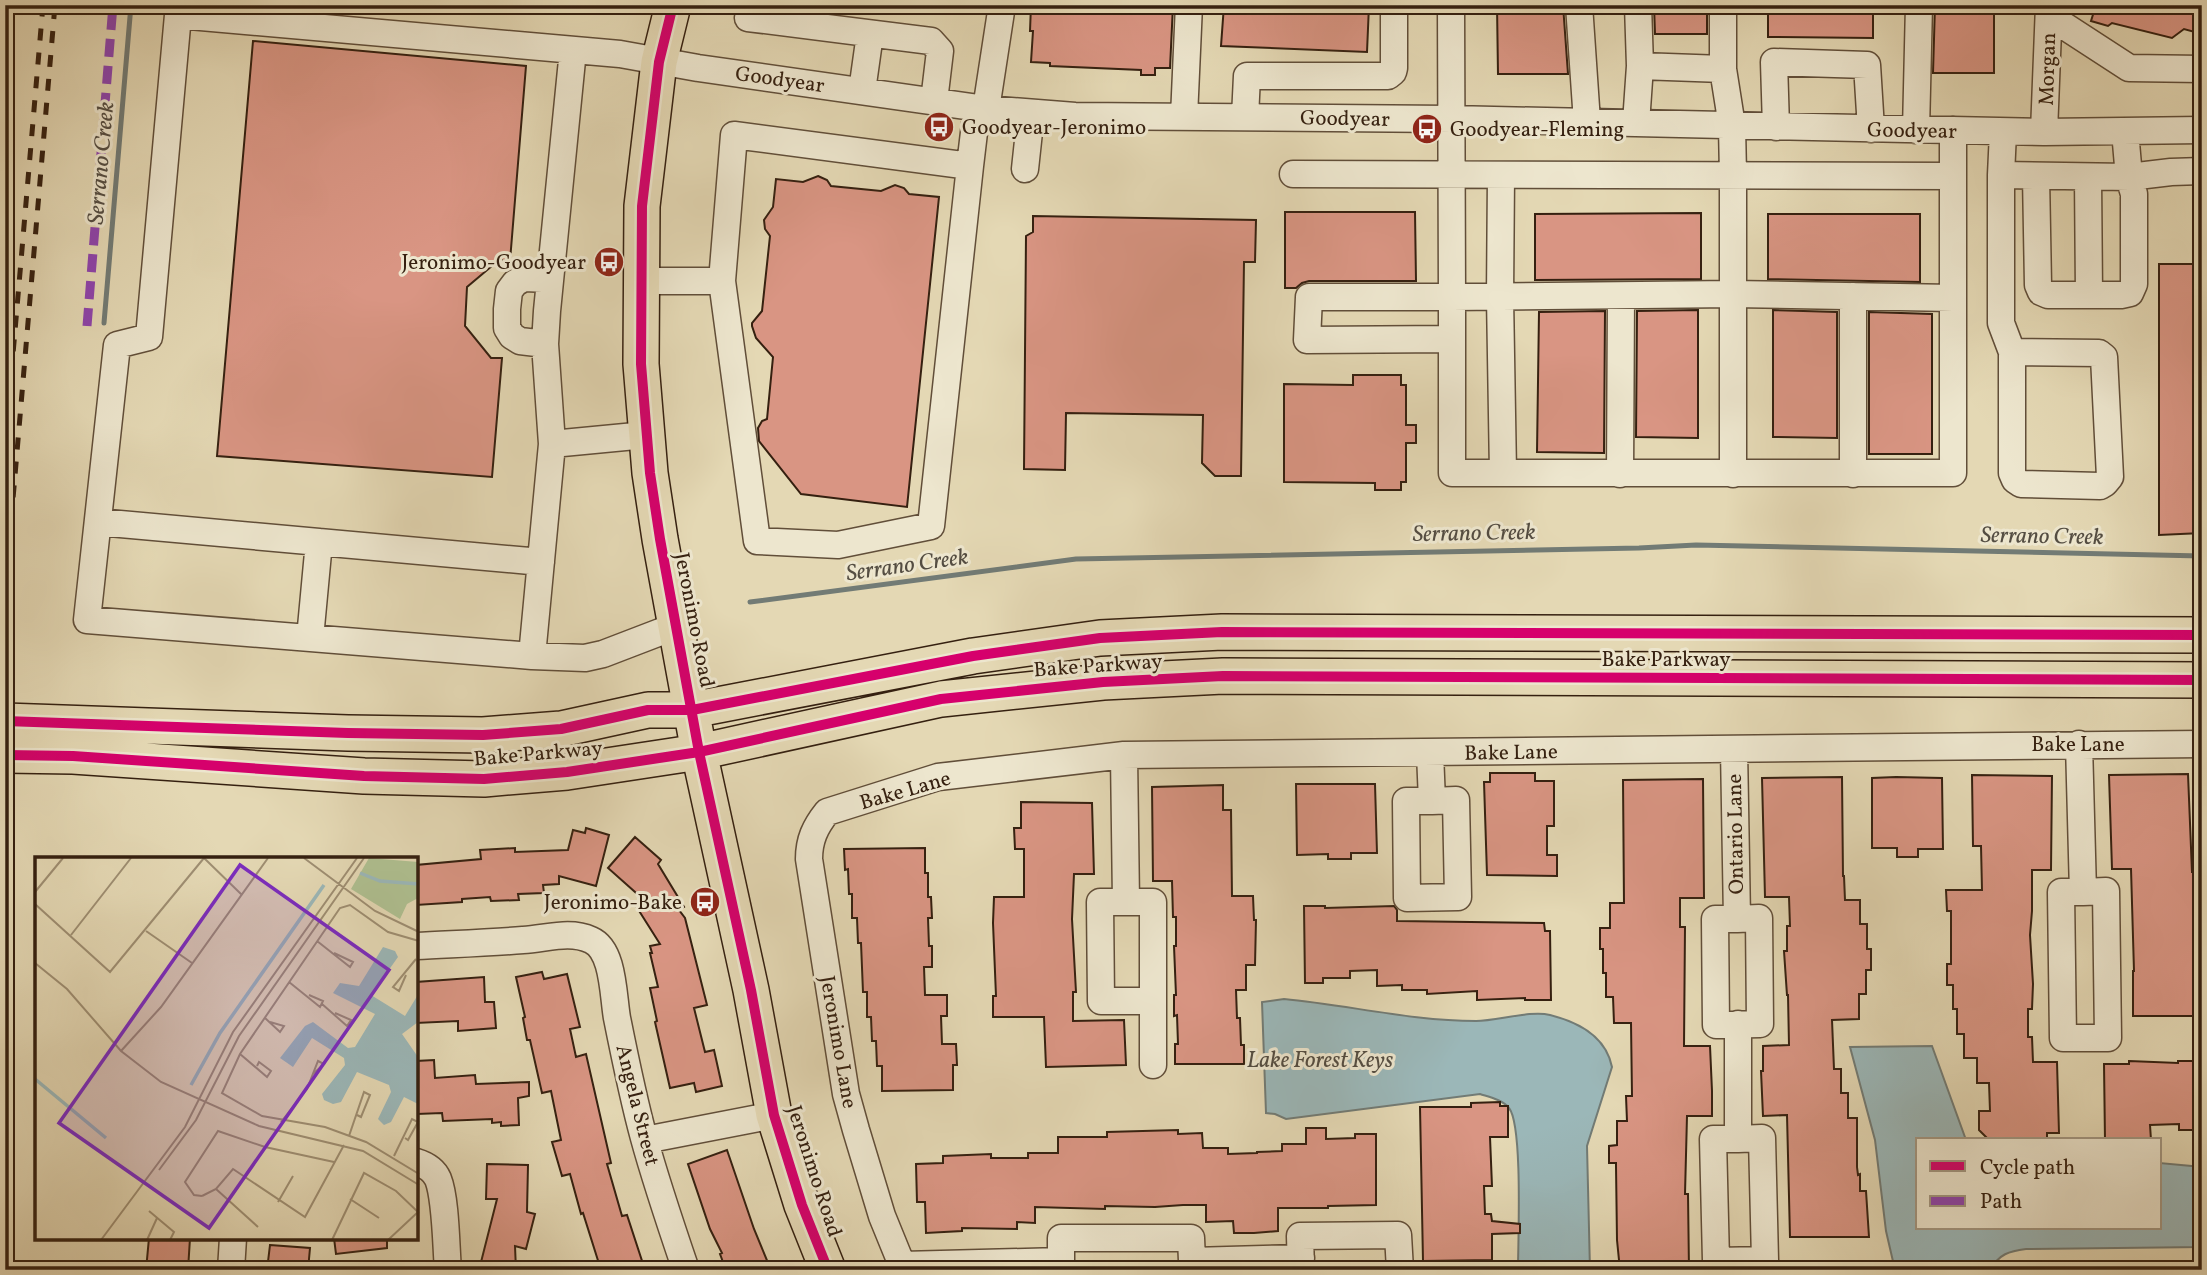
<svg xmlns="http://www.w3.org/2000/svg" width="2207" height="1275" font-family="Vollkorn,serif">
<rect width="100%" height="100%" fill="#e4d8b4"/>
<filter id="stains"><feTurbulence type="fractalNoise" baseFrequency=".00286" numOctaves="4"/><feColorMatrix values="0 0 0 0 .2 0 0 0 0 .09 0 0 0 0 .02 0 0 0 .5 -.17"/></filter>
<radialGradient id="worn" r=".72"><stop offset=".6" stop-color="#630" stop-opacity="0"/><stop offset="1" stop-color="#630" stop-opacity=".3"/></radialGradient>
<path fill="#9bb7b8" stroke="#727b75" stroke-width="2" d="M1284,999c64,6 128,22 192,22 21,0 55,-11 74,-6 28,7 56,22 62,52l-25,79 3,124h-72c0,-28 5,-145 -9,-162 -6,-8 -20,-11 -29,-14l-194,25 -11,-5 -9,-1 -4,-111z
M1932,1046l34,94h-48v88h242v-65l42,4v80l-176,2c-16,2 -28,5 -35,21h-96l-9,-39 -11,-91 -25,-93z"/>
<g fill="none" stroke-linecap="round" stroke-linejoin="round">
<path stroke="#727b75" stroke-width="5" d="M104,323l27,-318
M750,602l326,-43 563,-11 57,-3 506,11"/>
</g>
<path fill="#d99583" stroke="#352010" stroke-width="2" d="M1031,5h142l-3,63h-15v7h-14v-5l-91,-4v-3l-19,-1 2,-31h-3z
M1224,5h145l-2,47 -146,-6z
M1497,5h66l5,69h-70z
M1654,5h53v29h-52z
M1768,5h105v33l-105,-1z
M1935,5h59v68h-61z
M2096,5h106v29l-18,-5 -12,9 -60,-15 -4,3 -17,-5z
M253,41l273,25 -16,195 -11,-1 -32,27 -2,39 26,32h11l-10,119 -275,-21z
M818,176l9,4 4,6 50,5 14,-6 9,3 5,6 30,3 -32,310 -106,-13 -42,-53 -1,-13 4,-7 5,-2 6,-62 -17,-19 -4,-12v-3l10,-12 8,-75 -5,-7 -1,-9 9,-13 3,-28 27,3z
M1285,212h130l1,69h-107l-7,2 -6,5h-11z
M1701,213v66l-166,1v-66z
M1768,214h152v68l-152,-3z
M1033,216l223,4 -1,42h-11l-3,214h-26l-13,-13 1,-48 -137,-2 -1,57 -41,-1 2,-233 7,-4z
M2159,264h43v269l-43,2z
M1698,310v128l-62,-1 1,-126z
M1773,310l64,2v126l-64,-1z
M1605,311l-1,142 -67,-1 2,-140z
M1869,312l63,2v140h-63z
M1353,375h48v10h5v40h10v18h-10v39h-5v8h-26v-7l-91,-1v-98l69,1z
M1490,773h45v8h19v45h-7v29h10v21l-70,-1 -3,-93h6z
M2188,774l4,98h10v144h-69v-45h1l-3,-102h-19l-3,-94z
M1972,775l80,1 -1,94h-19v41l-2,24 3,49 -1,25h-4v28h4l1,25h24l2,71h-12v7h-58l-10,-10v-19h11l-1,-28h-12v-25h-13v-24h-7v-25h-4v-24h-6v-21h4v-53h-4l-1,-21h36l-1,-44h-8z
M1842,777l1,99h1l1,24h15v24h7v25h4v21h-5v24h-7v25l-27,1 2,49h7v24h7v25h9v49l1,8 2,-1v17h6l3,46h-79l-3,-122 -24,1 -2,-45h2v-25l26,-1 -1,-50h-1l-3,-44h3v-25h3l-1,-29h-24l-3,-119z
M1896,777l46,1 1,71h-25v8h-21v-9h-25v-70z
M1703,779l1,119h-24v29h5l-1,119h26l2,45v25h-25l-2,78h3l1,76h-69l-3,-30 -1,-74v-3h-7v-17l8,-1v-24h10l-1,-25h6l-1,-73h-17l-1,-26h-7v-24h-3v-24h-3v-21h10v-25h14l-1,-123z
M1296,784h79l2,69h-26v6h-23v-5l-31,1z
M1223,785v25h8l1,86h21l1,24h2l-1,45h-9v25h-10l1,28h3l1,27h3v19h-69v-20h3l-1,-29 -3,1v-21h2l-2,-49h2v-29h-3l-1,-36h-19l-1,-94z
M1021,802l71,1 2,71h-20l-2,45 4,73h-3v29l51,-1 2,45 -80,2 -2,-50h-51v-21h3l-3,-73 1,-26h30v-48h-9l-1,-21h7z
M586,828l23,7 -13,51 -37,-10v8l-16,1 1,8 -26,1 1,6 -28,1 -1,-4 -28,2v3l-46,3v-40l65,-6 -1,-9 35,-2v4l53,-2 5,-20 12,3z
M635,837l26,23 -3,4 26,43 -5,3 6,8 22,87 -13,3 11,44 9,-2 8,36 -26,6 -2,-9 -24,5 -15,-66 2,-1 -7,-33 8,-1 -8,-34h2l-2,-7 10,-2 -24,-38 8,-6 -36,-32z
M925,848v25h3v24h3l1,21h-4l1,28h3v21h-8l1,28h22v21h-6l1,28h14l1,21h-4v25l-71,1v-25h-5l-1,-25h-4l-1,-24h-4v-25h-4l-2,-49h-3l-1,-25h-5v-24h-3l-1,-25 -3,1 -1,-21z
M1304,906h21v2l69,-2 3,4v11l147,2 1,8h5l1,69h-26v-2l-48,2v-9l-50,3v-4h-25v-5l-25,1v-16l-27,1v7h-27v5h-18z
M542,972l2,7 23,-5 13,53 -10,2 6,28 10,-3 25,109 -4,1 15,52 5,-1 18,55h-44l-18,-57 -2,1 -11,-40 -8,2 -10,-34 9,-2 -10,-49 -9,2 -12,-53h-3l-4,-22 2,-1 -9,-40z
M484,977l1,25h9l2,26 -38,3v-10l-42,2v-41z
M434,1060l1,18 40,-3 1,9 53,-2v14l-11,2 1,27 -18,1v-4l-9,1v-4l-49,2 -1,-8 -25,1 -1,-53z
M2129,1061l49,2v-2h21l1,69h-21v-6l-29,1 1,15h-46l-1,-76h25z
M1500,1102v4h8v31h-18l2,49h-8l1,28h6l1,7 28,3v9l-28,1v26l-69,1 -3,-154h51v-4z
M1306,1128h20v11l29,-1v-4h21v71l-48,1v2h-50v23l-24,2h-20l-1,-12 -27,1v-17h-23l-28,2 -50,-1v3l-70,-2v16l-18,-1v7l-55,-1v3l-36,2 -1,-31h-8l-1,-38 27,-1v-7l48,-2v4h37v-5h30v-16h49v-5l71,-2v4l24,-1 1,15h25v6l29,-1v-1l25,-1v-7h24z
M727,1150l27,79 17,41h-45l-6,-16 2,-1 -12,-24 -22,-65z
M487,1164l41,1 -1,47 8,2 -9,35 -11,-3 1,24h-37l18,-71h-11z
M149,1238h41l-2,32h-42z
M334,1238h53v10l-51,6z
M270,1245l40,3 -2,22h-41z"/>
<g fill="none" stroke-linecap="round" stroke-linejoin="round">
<g stroke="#614e39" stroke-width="29">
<path id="minor" d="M1451,5l1,292h-143l-2,43 145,-1v134h501v-343
M1579,5l8,117
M1638,5l2,61
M1723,5v64l9,57 1,49v299
M2049,16l80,52 73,1
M748,18l183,23 9,10 -6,50
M862,91l8,-57
M1184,117l5,-112
M1245,117l2,-41h141l5,-4 1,-4v-63
M1636,123l4,-57 83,3
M1776,127l-2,-65 93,3 4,64
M1916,130l3,-125
M2003,132l-2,43 128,2 -4,-46
M2044,132l5,-127
M970,166l5,-42 11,-15 16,-104
M1025,169l6,-56
M1293,174l660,2
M1501,175l-1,122 3,176
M2001,175v148l11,29v121l3,7 6,4 79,2 5,-3 5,-6 -6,-120 -5,-4 -87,-1
M2036,176l2,109 3,7 7,3h41
M2088,177l1,118h32l9,-2 4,-9v-90l-5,-17 42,-5 31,-1
M640,281h82l12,-146 236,31 -39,360 -93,19 -81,-4 -35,-260
M1452,339v-42l281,-3 220,4
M545,344l-25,-3 -8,-5 -5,-8v-19l2,-18 6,-8 9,-5 25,1
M552,444l94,-9
M1620,474l1,-178
M1853,474v-178
M98,522l443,40
M676,626l-73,28 -18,4 -53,-2 -445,-36 30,-275 32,-8 29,-322 442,39 78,14 288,41 89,7 376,3 593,13 158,-2
M310,638l9,-96
M532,656l20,-212 -7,-100 2,-33 26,-261
M2079,744l4,148h-22l2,146h45l-2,-147 -23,1
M1734,749l3,170h-22l1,106 44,-1 -1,-106 -22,1
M1430,753l2,48h-26l1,97 51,-1 -2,-97 -24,1
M1124,755l2,147h-26l1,99h52v-99h-27
M416,946c36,-2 72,-3 107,-6 23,-1 46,-10 68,0 23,10 22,56 26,78 8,40 16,80 27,120 12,44 27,88 42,132
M1153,1001v64
M1738,1024v115h-25l3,122 49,-1 -3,-122 -24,1
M645,1140l129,-25
M416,1162c10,3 18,8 22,17 8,20 8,68 10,91
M1061,1261v-23h130l1,23
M902,1265l159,-4v9
M231,1270l2,-32
M904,1270l-22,-54 -26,-86 -10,-36 -37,-235c0,-19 6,-32 18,-47l111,-35 186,-22 1078,-11
M1192,1270v-9l109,-3
M1301,1270l-1,-34 98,-1 2,35"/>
</g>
<g stroke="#352010" stroke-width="38">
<path id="major" d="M673,5l-14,57 -17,144 -1,158 9,109 10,66 39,213 52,238 23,125 28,90 26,65
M5,721l343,12 135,2 78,-6 87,-19h44l281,-54 127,-18 122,-6 980,3
M5,755l68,1 291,20 120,3 83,-7 132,-20 242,-53 162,-17 120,-6 979,4"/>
</g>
<use href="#minor" stroke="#ede6ce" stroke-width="26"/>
<use href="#major" stroke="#e4d8b4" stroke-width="35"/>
<path stroke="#352010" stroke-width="5" stroke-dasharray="12 12" stroke-linecap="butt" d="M5,447l38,-442
M5,593l50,-588"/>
<path stroke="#8e44ad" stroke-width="9" stroke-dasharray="18 9" stroke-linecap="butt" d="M87,326l26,-321"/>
<g stroke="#ede6ce" stroke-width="15">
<path id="cycleway" d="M673,5l-14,57 -17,144 -1,158 9,109 10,66 39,213 52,238 23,125 28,90 26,65
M5,721l343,12 135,2 78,-6 87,-19h44l281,-54 127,-18 122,-6 980,3
M5,755l68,1 291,20 120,3 83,-7 132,-20 242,-53 162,-17 120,-6 979,4"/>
</g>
<use href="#cycleway" stroke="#d6006c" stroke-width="10"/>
</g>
<defs>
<g id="bus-disc" transform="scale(1.575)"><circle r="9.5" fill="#8f2418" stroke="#ede6ce"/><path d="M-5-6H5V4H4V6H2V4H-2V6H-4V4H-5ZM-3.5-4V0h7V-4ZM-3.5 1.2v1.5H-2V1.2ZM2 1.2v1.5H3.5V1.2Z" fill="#fff"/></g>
</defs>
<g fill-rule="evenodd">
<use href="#bus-disc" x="939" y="127"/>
<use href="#bus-disc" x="1427" y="129"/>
<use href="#bus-disc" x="609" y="262"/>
<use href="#bus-disc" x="705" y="902"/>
</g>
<g text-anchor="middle" stroke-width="6" stroke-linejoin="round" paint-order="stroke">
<g font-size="21" fill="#352010" stroke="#ede6ce">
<text transform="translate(2047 69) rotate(-88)" y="7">Morgan</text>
<text transform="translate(780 79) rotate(8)" y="7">Goodyear</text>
<text transform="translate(1345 118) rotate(1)" y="7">Goodyear</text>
<text transform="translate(1912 130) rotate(1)" y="7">Goodyear</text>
<text transform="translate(695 620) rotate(79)" y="7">Jeronimo Road</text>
<text x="1666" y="666">Bake Parkway</text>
<text transform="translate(1098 665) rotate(-4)" y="7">Bake Parkway</text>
<text x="2078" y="751">Bake Lane</text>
<text transform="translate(1511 752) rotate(-1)" y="7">Bake Lane</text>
<text transform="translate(538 753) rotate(-5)" y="7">Bake Parkway</text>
<text transform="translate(905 790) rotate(-16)" y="7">Bake Lane</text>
<text transform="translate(1735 834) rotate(-91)" y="7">Ontario Lane</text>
<text transform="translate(839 1042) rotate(80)" y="7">Jeronimo Lane</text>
<text transform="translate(638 1105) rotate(76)" y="7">Angela Street</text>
<text transform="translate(815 1171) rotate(72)" y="7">Jeronimo Road</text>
</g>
<g font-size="21" fill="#352010" stroke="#ede6ce" text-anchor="start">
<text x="962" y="134">Goodyear-Jeronimo</text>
<text x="1450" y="136">Goodyear-Fleming</text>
<text x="586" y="269" text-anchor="end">Jeronimo-Goodyear</text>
<text x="682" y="909" text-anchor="end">Jeronimo-Bake</text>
</g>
<g font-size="23" font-style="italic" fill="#544d42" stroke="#ede6ce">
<text transform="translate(100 163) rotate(-85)" y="8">Serrano Creek</text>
<text transform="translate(1474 532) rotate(-1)" y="8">Serrano Creek</text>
<text transform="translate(2042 535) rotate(1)" y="8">Serrano Creek</text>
<text transform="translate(907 564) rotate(-8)" y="8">Serrano Creek</text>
<text x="1320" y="1067">Lake Forest Keys</text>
</g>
</g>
<g transform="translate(35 857)">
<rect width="383" height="383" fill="#e4d8b4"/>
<path d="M334,1l49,4v36l-11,6 -7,15 -49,-30z" fill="#afc091"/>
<path d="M348,90l12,4 3,6 -27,38 34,21 14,-23 -1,29 -16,12 16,23v47l-14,-7 -13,25 -7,3 -6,-6 13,-27 -2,-7 -32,-13 -16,30 -8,2 -9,-4 -2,-6 23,-29 -1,-7 -32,-20 -19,29 -13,-9 25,-32 8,-4 35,26 7,-1 20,-33 -42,-21 7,-10 19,3z" fill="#9bb7b8"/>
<path fill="none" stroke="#9bb7b8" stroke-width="3.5" d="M325,16l20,8 39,3M0,222l71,59M156,228l29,-52 104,-148"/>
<path fill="none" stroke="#9e8e72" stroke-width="2" d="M169,1l38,37M269,1l71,53 44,21M0,35l28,-34M0,47l75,68 94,-114M111,74l46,32M36,78l60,-77M282,84l33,26 3,-5 -19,-9M384,84l-31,-9 -38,-27 -10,3 -100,146 -18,39 40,23 63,11 41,15 53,32M0,106l32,26 54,62 40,31 98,44 104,25 56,34M371,118l-7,16 -6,-4 23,-28M254,125l31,25 3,-6 -14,-6M287,147l25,22 4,-6 -16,-7M230,161l15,14 4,-6 -14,-4M86,194l40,-44 107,-149M205,197l27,23 4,-6 -12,-9 -2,4M246,265l26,-33 11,-28 6,3 -11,10M314,279l15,-44 6,3 -9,22 -4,-2M359,299l18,-37 6,3 -10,18 -3,-2M124,313l37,-50 43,-84 125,-178M181,332l42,38M167,339l14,-7 17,-20 72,48 39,-72M167,339l-8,-1 -9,-13 33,-51 47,16 69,15M315,342l29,19M243,345l15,-26M114,354l25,21 -4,8M66,383l84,-113 48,-95 124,-174M112,383l10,-22M297,383l32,-67 32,18 23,22M353,383l30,-28"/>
<path fill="#7b2cbf" fill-opacity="0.15" stroke="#7b2cbf" stroke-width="3.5" d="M205,8l149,105 -180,258 -150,-105z"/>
<rect width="383" height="383" fill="none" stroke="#352010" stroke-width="3.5"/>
</g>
<rect width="2207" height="1275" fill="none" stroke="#e4d8b4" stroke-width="28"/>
<rect x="7" y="7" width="2193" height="1261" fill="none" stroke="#352010" stroke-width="3.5"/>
<rect x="14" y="14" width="2179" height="1247" fill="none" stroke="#352010" stroke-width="2"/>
<rect x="1916" y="1138" width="245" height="91" fill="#ede6ce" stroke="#a39782" stroke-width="2"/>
<rect x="1930" y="1161" width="35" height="10" fill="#d6006c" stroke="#a39782" stroke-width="2"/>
<text x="1980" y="1174" font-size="21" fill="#352010">Cycle path</text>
<rect x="1930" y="1196" width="35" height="10" fill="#8e44ad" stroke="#a39782" stroke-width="2"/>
<text x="1980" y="1208" font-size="21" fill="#352010">Path</text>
<rect width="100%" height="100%" filter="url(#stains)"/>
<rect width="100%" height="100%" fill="url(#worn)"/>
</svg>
